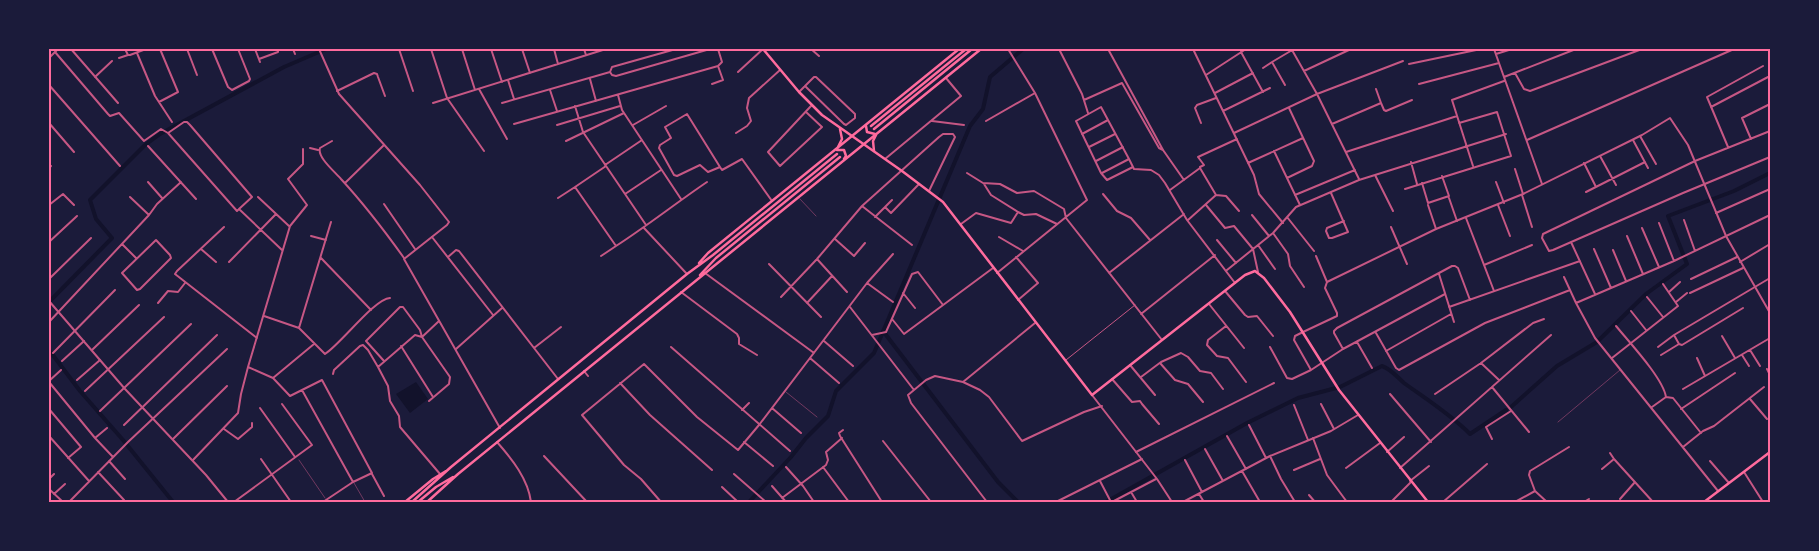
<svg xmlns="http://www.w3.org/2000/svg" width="1819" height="551" font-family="'Varela Round',sans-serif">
<rect width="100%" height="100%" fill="#1b1b3a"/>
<path fill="#12122b" d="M416,382l12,17 -18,14 -14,-19z"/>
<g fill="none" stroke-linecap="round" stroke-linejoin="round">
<path stroke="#12122b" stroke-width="4" d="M49,302l63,-64 -16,-19 -6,-19 55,-55 15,-11 124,-67 42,-18
M883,331l115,151 20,20
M49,350l31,41 43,49 50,62
M1511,407l46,-41 40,-24 49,-48 41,-30 -19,-48 66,-25 36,-18
M749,502l42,-45 15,-19 22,-22 8,-25 38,-38 96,-227 13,-17 7,-32 33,-28
M1106,502l141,-79 51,-25 42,-11 42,-21c9,3 15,11 22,17 22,16 46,31 66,51l36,-24"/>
<path stroke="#c65784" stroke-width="0.5" d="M800,199l16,17
M786,392l31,25
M1558,422l62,-52
M299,460l26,38
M354,483l11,19"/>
<path stroke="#c65784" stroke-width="1" d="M1066,360l69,-55"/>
<path stroke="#c65784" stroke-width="2" d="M71,49l47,54
M125,49l3,6h2l16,-6
M187,49l10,26
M212,49l16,38 4,3 17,-9 1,-2 -12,-30
M255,49l5,13
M293,49l2,5
M399,49l14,42
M431,49l16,49 37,53
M462,49l13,41
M491,49l11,33
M522,49l8,24
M554,49l4,15
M584,49l2,6
M811,49l8,7
M1059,49l23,45 6,19
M1108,49l55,101 21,30
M1193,49l61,126 5,19 24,29
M1494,49l48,135
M1292,50l25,44 42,85
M55,52l53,62 2,2 9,-3 25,28 17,-12 7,4 69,78 2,-2 43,41
M1241,52l22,40
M137,53l18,43 17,26
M1496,54l16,-5
M119,58l9,-3
M259,59l19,-7v-3
M1409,64l72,-15
M1263,68l9,-6
M1304,71l47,-22
M610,72l2,3 4,1 94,-27
M738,72l25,-23
M1515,73l9,16 6,2 112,-42
M1206,75l40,-26
M95,77l17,-16
M1504,77l72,-28
M590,79l6,22
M508,80l6,19
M712,84l11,-4 -5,-14
M1419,84l80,-21
M49,85l71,81
M1285,85l-13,-23 22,-13
M479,89l28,50
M550,90l7,21
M337,91l37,-18 3,1 1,3 7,19
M799,92l15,-15h2l39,37v4l-9,7 -2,-1 -39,-38
M1215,93l38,-20
M618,95l4,15 59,89
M1084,100l38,-17 37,65 4,2
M159,102l19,-10 -18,-43
M433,103l173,-54
M502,103l108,-31 2,-5 64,-18
M1381,103l3,7 2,1 26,-11
M575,106l8,26 63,93
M1711,107l57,-30
M1223,111l47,-23
M806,112l16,15 -42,39 -12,-14 43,-46
M932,121l32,4
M986,121l49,-28
M49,123l25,29
M1201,123l-6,-15 2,-3 19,-7
M514,124l204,-58 4,-4 -4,-13
M1332,124l49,-21 -5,-14
M557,125l63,-19
M633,125l33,-19
M1770,131l-75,30 -152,73 -1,4 7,13 4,-1 130,-57 87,-36
M168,133l16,-11h3l3,3 62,72 -13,12
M736,133l11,-7 4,-5 -4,-13 2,-10 31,-28
M1234,133l83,-39 86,-33
M1082,134l26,-14
M1640,136l16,28
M1751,139l-9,-21 28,-14
M1527,140l207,-91
M1633,140l15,28
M332,141l-12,7c-3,9 14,23 21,31 23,25 43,51 63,79
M566,141l58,-28
M148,146l48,53
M1089,147l26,-13
M1728,147l-21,-50 56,-31
M310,148l8,2
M1274,151l26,54
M1346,152l111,-36
M1600,156l16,29
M885,159l76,-63 -15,-18
M1096,161l27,-14
M1411,162l6,22
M1248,163l55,-25
M1584,163l12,24
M605,165l37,-25
M606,166l-31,21 41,59c31,-20 60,-43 91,-64
M1473,166l-21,-66 52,-19
M720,167l-33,-53 -22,13 6,11 -11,7 -1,3 15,27 3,1 23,-11 8,7 12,-5 2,3 20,-11 30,42
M1133,167l-26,13 -6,-7 -25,-52 25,-14 28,52 5,10 17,1 8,5 6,8 22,37 48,63
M1200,167l4,-2 -6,-8 39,-18
M49,168l2,-2
M1515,169l8,25
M967,173l16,10 17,1 17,9 17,-2 30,18 2,9 96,122
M1102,173l27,-14
M1375,175l18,36
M1287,178l25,-12 2,-5 -25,-53
M148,182l14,16
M1496,182l8,21
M345,183l39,-38
M1422,183l6,20 21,-7 -7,-20
M984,184l7,11 27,17 6,3 12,-1 21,10
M1405,189l106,-33 -14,-44 -38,11
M1170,190l30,-22 16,27
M1586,192l59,-30
M1331,193l17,39 -16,6h-3l-3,-7 1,-3 17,-7
M625,194l36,-24
M1103,194l14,17 14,7 19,22
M1295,195l60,-25
M1522,195l10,32
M130,197l19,18
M258,197l31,29
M558,198l17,-11
M1449,198l8,23
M384,204l31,45
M49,205l14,-11 11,11
M1206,205l19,23 9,-2 19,23 5,23
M1428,205l8,24
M1498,205l12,31
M862,206l50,39
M885,207l6,6 28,-29
M1716,213l54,-24
M1252,215l17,21
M875,217l17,-17
M1287,217l27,34
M1466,218l28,73
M1188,220l28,-25 10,1 13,15
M1684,220l11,31
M1659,223l15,38
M961,224l15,-11 35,10 7,-11
M224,227l-47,44 -2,3 82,64
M1391,227l16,37
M644,228l43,46
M1642,228l17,39
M1273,233l15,21 2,12 14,21
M311,236l15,4
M1627,236l16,38
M432,237l61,78
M999,237l24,14
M835,239l19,17 11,-13
M156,240l14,15 1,3 -31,31 -3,1 -15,-17z
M1217,240l19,23
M49,242l28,-26
M1571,242l24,52
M122,244l14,14
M1258,245l17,24
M201,249l15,13
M1594,249l17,39
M1613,250l13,31
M601,256l15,-10
M1316,256l11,26
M448,257l8,-7 3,1 99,128
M1016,257l22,26 -20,17
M321,258l50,52
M817,259l30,33
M229,262l47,-48
M1740,262l30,-18
M769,264l52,53
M1484,265l48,-20
M1227,270l46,-37 23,-26 63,-27 147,-46
M705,273l109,80
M997,273l90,-73 -52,-107 -27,-44
M1109,273l75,-59
M1439,274l15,48
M1564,277l12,26 19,35 123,153
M49,279l42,-41
M1691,279l46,-22
M867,283l26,19
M1225,291l20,24 3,2 9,-1 16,20
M681,292l56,42 2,4v6l18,11
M1669,292l11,-10
M903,293l12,15
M1690,293l53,-25
M781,297l36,-38 45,-53 77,-69 4,-3h10l2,3 -26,54
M1647,297l16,20
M1676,302l11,-9
M158,303l10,-12 10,1 7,-9
M807,303l25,-27
M1576,303l98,-42 96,-46
M1209,304l35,44
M850,307l64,83
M1449,307l131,-46
M1631,311l15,19
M1141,314l74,-59
M264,316l35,12 26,26c16,-10 49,-55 65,-56
M892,319l12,15 89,-66
M49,322l100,-107 8,-11 24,-22
M1226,326l-18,14 -1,5 10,11 11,2 18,24
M1616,326c13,16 47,52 50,71l7,1 28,35
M299,328l32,-106
M1303,332l-8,4 -1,4 17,30
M1376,333l20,35 3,2 86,-47 85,-33
M872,335l14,-3 26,-58 6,-2 25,33
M1674,335l5,9 3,1 61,-37
M1722,336l13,22
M824,341l29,25
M1357,342l15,26
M401,346l32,51
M671,347l119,104
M1270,347l17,31 5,1 19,-9 32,-21 102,-55
M1658,347l16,-12 96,-57
M534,348l27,-21
M456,349l46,-41
M1343,349l-9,-16v-2l3,-3 115,-62h3l3,2 12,32
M92,350l47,-45
M1750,350l10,16
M1386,351l65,-37
M53,353l62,-63
M1661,355l18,-11
M1742,355l7,11
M810,358l29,25
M1612,358l66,-52 -15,-22
M1697,358l8,18
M62,361l22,-20
M384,361l-18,-20 34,-34h3l17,23 2,7 17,-16
M1160,363l15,17 13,4 15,18
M1481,363l18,17
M1130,365l25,30
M248,367l25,11 17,18 32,-16 50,93 -19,9 -30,20
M1767,369l3,6
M584,371l4,5
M333,374l1,-4 26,-24 3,-1 5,5 10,17
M1141,377l20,-15 20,-9 7,4 12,14 11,2 12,16
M273,378l41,-34
M1112,379l20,23 8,-1 2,3 17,20
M77,380l23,-20
M49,381l12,-11
M49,382l46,56
M963,382l72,-59
M620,383l30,32 62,55
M1492,387l37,45
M1683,389l87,-51
M302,390l51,92
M85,391l79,-74
M1390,394l41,48
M1435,394l46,-31 52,-40 11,-4
M1750,399l17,20
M429,401l20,-17 1,-7 -28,-40 -7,-2 -37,32 10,19 2,15 9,15 1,11 40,47
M1321,404l13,25
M1294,405l14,35
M1652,407l14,-10
M260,408l35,49
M772,408l29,25
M49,409l32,38 -13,11
M1681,409l54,-36
M742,410l7,-7
M100,411l91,-87
M124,425l93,-90
M1249,425l17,33
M107,428l-12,10 18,19
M224,429l14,10 14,-12v-4
M843,430l-4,3 1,3 42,66
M49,436l40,45
M1227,436l19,33
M1313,438l14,37 20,27
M173,439l54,-53
M1492,439l-6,-12 25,-16
M883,441l48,61
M497,442c15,17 31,37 34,60
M744,442l29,24
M1683,447l20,-16 11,-5 50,-39
M1205,449l18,32
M1136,452l138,-69
M1387,452l17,-15
M1610,453l4,6
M544,456l43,46
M1270,456l11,23 14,23
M261,459l30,43
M193,460l45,-47 3,-19 7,-27 42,-141 17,-21 -19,-26 15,-15v-15
M1185,460l17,32
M109,461l16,18
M1710,461l19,22
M786,467l17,19 11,16
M823,467l26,35
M1346,468l34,-25
M1400,468l151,-133
M1602,469l12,-10 39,43
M1294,470l26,-11
M1242,471l18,31
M98,472l26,28
M1744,472l19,30
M372,474l12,22
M734,474l32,28
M49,479l5,-5
M1100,481l11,21
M1410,481l19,-15
M772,486l14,16
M722,487l16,15
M49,489l14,13
M1535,491l12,11
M1131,492l6,10
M54,494l11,-10
M1199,494l5,8
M1309,495l6,7
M782,498l44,-33 2,-5 -2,-8 16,-14
M1620,499l15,-17
M69,502l59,-60 99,-93
M234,502l78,-57 -30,-41
M661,502l-20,-23 -17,-14 -42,-50 62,-51 53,53 41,33 21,-25 108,-142 26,-29
M987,502l-76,-99 -3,-8 18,-15 9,-4 28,6 17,8 9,7 33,44 62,-29 18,-6
M1112,502l44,-23
M1183,502l87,-46 61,-25 27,-16
M1391,502l20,-20
M1443,502l44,-38
M1515,502l20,-11 -6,-16 1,-4 39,-24
M1584,502l5,-3"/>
<path stroke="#c65784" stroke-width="2" d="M319,49l20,45 81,91 29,37 -2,3 -43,34 96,169
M49,58l9,-9
M49,301l76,88 81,86 22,27
M1303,332l34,-16v-3l-12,-25 2,-6 109,-53 87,-35 119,-59 28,-17 18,27 38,91 44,77
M1092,395l65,84 15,23
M1056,502l86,-43"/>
<path stroke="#ff6b9d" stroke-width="2.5" d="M763,49l36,43 23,23 80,56 41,31 149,193 153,-120 10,-4 9,7 26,34 49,78 89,112
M1704,502l66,-50"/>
<path stroke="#ff6b9d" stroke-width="2.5" d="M866,126l1,6 8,2
M871,126l95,-77
M874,129l98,-80
M838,147l4,-8 -2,-10
M837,150h7l2,6 -2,3
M874,151l-1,-10 3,-6
M699,263l9,-10 251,-204
M700,275l16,-17 124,-101
M405,502l28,-23 13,-8
M412,502l39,-35 236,-193 26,-19 124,-101
M418,502l18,-15 17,-10
M427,502l31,-28 523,-425"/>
</g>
<rect width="1819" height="551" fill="none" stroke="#1b1b3a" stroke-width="100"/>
<rect x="50" y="50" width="1719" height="451" fill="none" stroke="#ff6b9d" stroke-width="2"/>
</svg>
